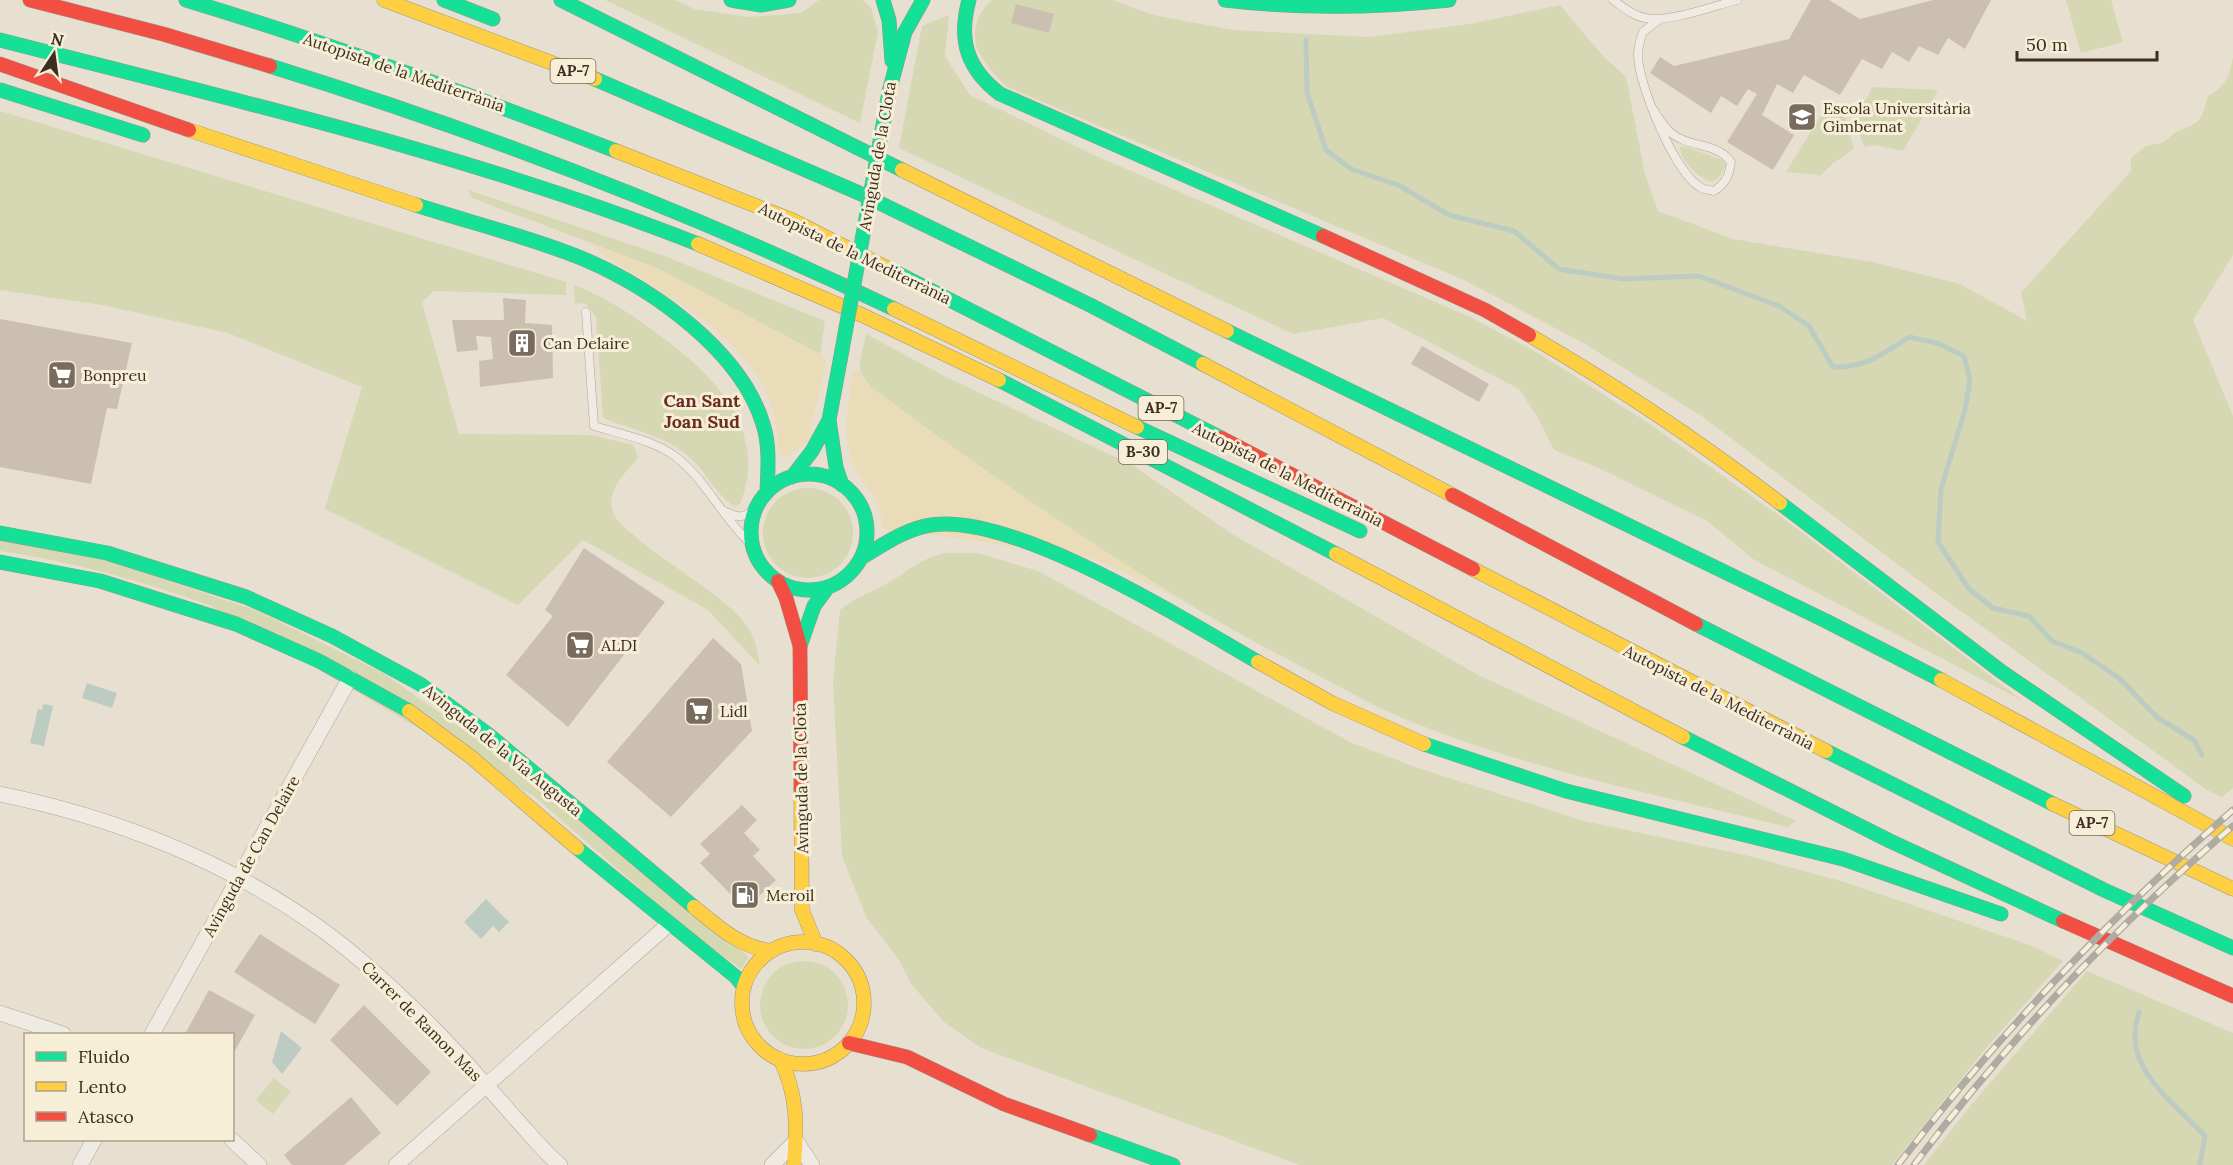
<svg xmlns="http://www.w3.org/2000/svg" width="2233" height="1165" font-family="Lora,serif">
<rect width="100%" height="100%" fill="#e7e0d1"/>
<path fill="#d6d7b3" d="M605,0h70l19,9 54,8 53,-4 18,-13h43l9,8 7,24 -18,91z
M992,0h121l40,15 80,15 136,7 101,-13 90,-19 43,51 23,21 19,97 13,37 75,28 139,23 88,22 67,37 -6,-28 110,-122v-13l15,-12 16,-3 14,-11 20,-9 6,-7 6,-20c18,-10 21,-19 25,-39v198l-40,65 40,96v372l-11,9 -15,-7 -293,-213 -211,-160 -118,-73 -119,-63 -461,-195c-8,-10 -18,-19 -24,-30 -12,-18 -5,-44 11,-56z
M2066,0h45l12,42 -42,11z
M949,15l-4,41 25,39 124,60 376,162 68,36 112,71 138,98 235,179 -270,-142 -46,-38 -106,-52 -47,-19 -16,-32 -19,-29 -136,-71 -90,16 -394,-186 23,-122z
M1872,87l66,3 -35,61 -28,-6 -11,2 -12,-36 15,-13z
M1824,110l20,3 10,36 -22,15 -11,11 -35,-3z
M0,111l566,171v13l-132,-4 -12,11 37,132 132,1 42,10 5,13c-12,14 -31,32 -26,52 3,11 16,20 24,27 30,27 90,59 111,89 8,12 11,26 13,40l-52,-56 -125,-70 -65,65 -193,-96 37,-122 -134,-54 -126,-28 -102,-15z
M1680,147h6l37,13 3,4c-4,9 -6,16 -16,18 -13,-7 -29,-20 -30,-35z
M468,190l194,65 163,66 -5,33 -163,-86 -185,-70z
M574,285c31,12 57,29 84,49 55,40 112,96 82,170l-6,2c-20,-13 -29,-37 -48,-52 -21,-18 -57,-25 -83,-36l-7,-101 -10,-13 -11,-1z
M866,334l80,43 188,89 98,68 246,141 318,146 -9,6c-130,-33 -265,-58 -389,-111 -33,-14 -64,-33 -96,-49 -151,-78 -289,-175 -426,-276 -24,-20 -15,-29 -10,-57z
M763 533a45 45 0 1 1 90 0a45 45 0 1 1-90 0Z
M0,539l108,22 150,50 125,62 98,69 268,215 -8,12 -51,-37 -155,-135 -326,-192c-67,-24 -138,-44 -209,-54z
M945,553h32l61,18 312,171 65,25 169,54 161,34 96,26 189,64 33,16 -76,86 -95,118h-592l-319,-117 -37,-26 -32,-37 -13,-25 -33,-43 -24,-61 -9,-175 7,-71c14,-12 29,-17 46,-26 22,-12 32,-25 59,-31z
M760 1005a44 44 0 1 1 88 0a44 44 0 1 1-88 0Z
M2087,971l146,62v132h-309l47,-60z
M274,1078l17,14 -18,22 -17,-14z"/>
<path fill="#eadcb9" d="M592,244l65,24 163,86 6,8 -18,79 -23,18 -5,-5c-3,-15 -3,-31 -8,-46 -19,-70 -114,-117 -171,-155z
M860,369l2,10 14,12c101,75 204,146 311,212l-95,-46 -205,-28 -5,-3c-2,-33 -14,-32 -27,-57 -14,-29 -7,-65 -2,-96z"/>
<path fill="#bcccc2" d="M87,683l30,10 -5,15 -30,-10z
M43,704l10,2 -9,40 -14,-3 8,-34 4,1z
M486,899l23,23 -10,10 -6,-6 -12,13 -17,-17z
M281,1031l21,17 -20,26 -10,-12z"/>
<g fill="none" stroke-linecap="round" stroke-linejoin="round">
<path stroke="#bcccc2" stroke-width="5" d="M1306,40l1,53 19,57 25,19 47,16 51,30 65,16 45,38 64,10 76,-3 80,30 30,20 24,41c32,1 50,-13 76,-30l28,6 27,13 6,24 -5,30 -24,79 -3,53 31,47 24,19 36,8 23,25 30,12 37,25 39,40 36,22 8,15
M2139,1012c-2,7 -4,15 -4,23 -1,42 45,73 70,101l-5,29"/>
</g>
<path fill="#cbbfb2" d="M1811,0h18l31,19 73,-19h58l-26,49 -17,-11 -10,17 -19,-9 -10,16 -17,-10 -10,17 -20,-10 -22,36 -36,-20 -11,18 -16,-9 -15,31 32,20 -21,35 -46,-28 30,-48 -9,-5 -11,17 -16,-10 -10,17 -61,-40 10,-16 14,9 115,-27z
M1016,4l38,10 -5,19 -38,-10z
M503,298l23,2 -1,23 27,2 1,53 -73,9 -1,-26 14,-2 -2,-22 -15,-1 2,14 -21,2 -5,-32h52z
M0,319l132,24 -15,66 -10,-1 -16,76 -91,-17z
M1422,346l67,38 -10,18 -68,-38z
M584,548l81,54 -97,125 -62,-52 47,-59 -8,-6z
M713,638l28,26 11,67 -81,86 -64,-55z
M742,805l15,15 -13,13 16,17 -7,6 23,24 -31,29 -45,-46 10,-9 -10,-10z
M260,934l80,51 -25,39 -81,-52z
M209,990l46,25 -23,41v-22h-47z
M364,1005l67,67 -34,34 -67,-66z
M351,1097l30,36 -37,32h-52l-8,-10z"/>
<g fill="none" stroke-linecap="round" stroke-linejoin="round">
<g stroke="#ada599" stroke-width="9">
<path id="lane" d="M1613,0c10,7 20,16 32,18 24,5 68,-12 92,-18
M1653,109c5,8 11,18 18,24 18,15 46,9 60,29 -2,14 -5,21 -17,29 -4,-1 -10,-1 -14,-4 -25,-14 -62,-103 -62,-132 0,-8 2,-15 5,-23l17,-13
M586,312l8,114c26,8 60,14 82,31 31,24 47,62 76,88
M724,511c13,7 22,8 32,-4"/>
</g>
<g stroke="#ada599" stroke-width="16">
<path id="street" d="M0,794c113,23 227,67 321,135 39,28 75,62 109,96 30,30 58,62 86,94 14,15 28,33 44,46
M0,1013l63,21
M152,1034l198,-356
M232,1140l27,25
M80,1165l14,-25
M396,1165l273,-241
M772,1165l24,-24 16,24"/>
</g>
<g stroke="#9c958a" stroke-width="15">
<path id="fast" d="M186,0c146,44 288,96 430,151
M444,0l49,19
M561,0l341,170
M731,0l30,5 28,-5
M883,0l6,20 3,41
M969,0c-11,40 -2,69 31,94l323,142
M1225,0c75,9 149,8 224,0
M0,40c235,60 472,115 698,204
M270,66c213,66 423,147 624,243
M595,79l264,114 231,112 113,59
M0,90l143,45
M889,92l16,-60 18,-32
M416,205c56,18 117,33 170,55 67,29 155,91 177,164 7,22 5,45 4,68
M889,269l332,169
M1227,331l599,290 115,59
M999,380l337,174
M829,420l7,47 6,18
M1137,427l223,104
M751 532a58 58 0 1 1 116 0a58 58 0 1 1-116 0Z
M792,477l20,-26 17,-31 11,-59
M1780,503l222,169 182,124
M0,533l107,20 139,44 86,39 88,48 69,51 205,172
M861,558c22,-13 44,-29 70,-33 82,-13 254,95 327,137
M0,562l100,19 136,43 83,37 90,50
M1696,624l357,180
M800,646l14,-40 14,-19
M1683,737l207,104 173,80
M1424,744l142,47 277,68 158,55
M1826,751l278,139 129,58
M577,848l159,129 8,10
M1090,1135l83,30"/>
</g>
<g stroke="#9c958a" stroke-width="15">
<path id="slow" d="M384,0l211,79
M189,130l227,75
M616,151l176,69 97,49
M902,170l325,161
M698,244l164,71 137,65
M894,309l243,118
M1529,335c88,51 170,106 251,168
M1203,364l249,131
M1336,554l347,183
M1473,569l353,182
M1258,662l74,41 92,41
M1941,680l292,159
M409,711l62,46 106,91
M801,789l1,121 14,34
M2053,804l180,85
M694,907c23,19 47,41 78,44
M742 1003a61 61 0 1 1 122 0a61 61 0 1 1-122 0Z
M780,1059c18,36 17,67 14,106"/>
</g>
<g stroke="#9c958a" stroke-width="15">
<path id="jam" d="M30,0l133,34 107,32
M0,64l189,66
M1323,236l162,74 44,25
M1221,438l252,131
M1452,495l244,129
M778,581l8,17 14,48 1,143
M2063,921l170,75
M849,1043l58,14 97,47 86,31"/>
</g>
<use href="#lane" stroke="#efebe3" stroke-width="8"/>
<use href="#street" stroke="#efebe3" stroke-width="15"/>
<use href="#fast" stroke="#16e098" stroke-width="14"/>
<use href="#slow" stroke="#ffcf43" stroke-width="14"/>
<use href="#jam" stroke="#f24e42" stroke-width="14"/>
<g stroke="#afaaa2" stroke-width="7">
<path id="rail" d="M1898,1165c99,-129 212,-248 335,-355
M1914,1165c93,-124 201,-238 319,-339"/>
</g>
<use href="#rail" stroke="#f7eed8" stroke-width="4.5" stroke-dasharray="14" stroke-linecap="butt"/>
<g stroke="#9c958a" stroke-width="15" stroke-linecap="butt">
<path id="fast-bridge" d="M840,361l49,-269"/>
</g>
<use href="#fast-bridge" stroke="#16e098" stroke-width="14"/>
</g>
<defs>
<g id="university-square" transform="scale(1.5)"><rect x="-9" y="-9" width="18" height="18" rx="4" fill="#786c5e" stroke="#f7eed8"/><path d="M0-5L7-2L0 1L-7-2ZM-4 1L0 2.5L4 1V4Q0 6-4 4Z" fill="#fff"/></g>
<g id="building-square" transform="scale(1.5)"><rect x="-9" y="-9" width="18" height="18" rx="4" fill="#786c5e" stroke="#f7eed8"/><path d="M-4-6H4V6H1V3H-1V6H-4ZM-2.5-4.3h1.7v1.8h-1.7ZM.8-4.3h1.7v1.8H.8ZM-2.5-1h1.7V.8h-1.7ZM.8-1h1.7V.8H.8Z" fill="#fff"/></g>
<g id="supermarket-square" transform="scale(1.5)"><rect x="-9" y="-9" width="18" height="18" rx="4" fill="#786c5e" stroke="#f7eed8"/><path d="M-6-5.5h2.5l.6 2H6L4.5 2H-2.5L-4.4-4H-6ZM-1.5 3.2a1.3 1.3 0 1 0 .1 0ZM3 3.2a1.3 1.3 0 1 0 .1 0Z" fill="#fff"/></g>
<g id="fuel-square" transform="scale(1.5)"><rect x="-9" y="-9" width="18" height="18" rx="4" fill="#786c5e" stroke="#f7eed8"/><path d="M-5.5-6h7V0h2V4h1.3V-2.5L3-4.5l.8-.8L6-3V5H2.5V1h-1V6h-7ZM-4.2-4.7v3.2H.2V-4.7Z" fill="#fff"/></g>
</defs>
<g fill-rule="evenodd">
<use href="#university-square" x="1802" y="117"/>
<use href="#building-square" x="522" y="343"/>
<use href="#supermarket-square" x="62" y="375"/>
<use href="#supermarket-square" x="580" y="645"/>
<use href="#supermarket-square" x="699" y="711"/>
<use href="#fuel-square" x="745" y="895"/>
</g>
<g text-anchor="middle" stroke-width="6" stroke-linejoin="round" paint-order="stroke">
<g fill="#f7eed8" stroke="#756857" stroke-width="1.5">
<rect x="550.5" y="59" width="45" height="24" rx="4.5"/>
<rect x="1138.5" y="396" width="45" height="24" rx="4.5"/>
<rect x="1119" y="440" width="48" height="24" rx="4.5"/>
<rect x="2069.5" y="811" width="45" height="24" rx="4.5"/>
</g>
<g font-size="15" font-weight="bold" fill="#3d2e20">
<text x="573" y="76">AP-7</text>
<text x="1161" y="413">AP-7</text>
<text x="1143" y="457">B-30</text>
<text x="2092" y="828">AP-7</text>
</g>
<g font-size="16" fill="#3d2e20" stroke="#f7eed8">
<text transform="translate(404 72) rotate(19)" y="6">Autopista de la Mediterrània</text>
<text transform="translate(877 156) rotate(-80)" y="6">Avinguda de la Clota</text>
<text transform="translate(855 253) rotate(26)" y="6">Autopista de la Mediterrània</text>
<text transform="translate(1288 474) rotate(27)" y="6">Autopista de la Mediterrània</text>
<text transform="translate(1719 697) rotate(27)" y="6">Autopista de la Mediterrània</text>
<text transform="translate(503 750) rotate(39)" y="6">Avinguda de la Via Augusta</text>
<text transform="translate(801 778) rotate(-91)" y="6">Avinguda de la Clota</text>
<text transform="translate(251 856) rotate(-61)" y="6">Avinguda de Can Delaire</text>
<text transform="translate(422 1021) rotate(45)" y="6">Carrer de Ramon Mas</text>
</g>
<g font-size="16" fill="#3d2e20" stroke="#f7eed8" text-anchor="start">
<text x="1823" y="114">Escola Universitària<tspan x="1823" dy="18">Gimbernat</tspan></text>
<text x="543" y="349">Can Delaire</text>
<text x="83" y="381">Bonpreu</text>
<text x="601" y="651">ALDI</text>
<text x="720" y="717">Lidl</text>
<text x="766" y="901">Meroil</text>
</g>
<g font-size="18" font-weight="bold" fill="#6b2e1e" stroke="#f7eed8">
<text x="702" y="407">Can Sant<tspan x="702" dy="21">Joan Sud</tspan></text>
</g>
</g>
<rect x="24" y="1033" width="210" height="108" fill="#f7eed8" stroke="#ada18e" stroke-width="1.5"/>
<rect x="36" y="1052" width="30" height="9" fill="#16e098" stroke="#ada18e" stroke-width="1.5"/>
<text x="78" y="1063" font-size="18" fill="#3d2e20">Fluido</text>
<rect x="36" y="1082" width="30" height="9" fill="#ffcf43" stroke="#ada18e" stroke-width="1.5"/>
<text x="78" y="1093" font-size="18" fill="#3d2e20">Lento</text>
<rect x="36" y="1112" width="30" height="9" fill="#f24e42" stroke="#ada18e" stroke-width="1.5"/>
<text x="78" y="1123" font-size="18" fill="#3d2e20">Atasco</text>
<g transform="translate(54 54) rotate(13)" stroke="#f7eed8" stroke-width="4.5" paint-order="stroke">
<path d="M0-4.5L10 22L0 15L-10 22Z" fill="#3d2e20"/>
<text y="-9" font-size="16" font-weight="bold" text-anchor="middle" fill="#3d2e20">N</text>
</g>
<path d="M2017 51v9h140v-9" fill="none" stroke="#3d2e20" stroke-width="3"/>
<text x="2026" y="51" font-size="18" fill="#3d2e20" stroke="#f7eed8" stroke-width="4.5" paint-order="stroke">50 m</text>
</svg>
